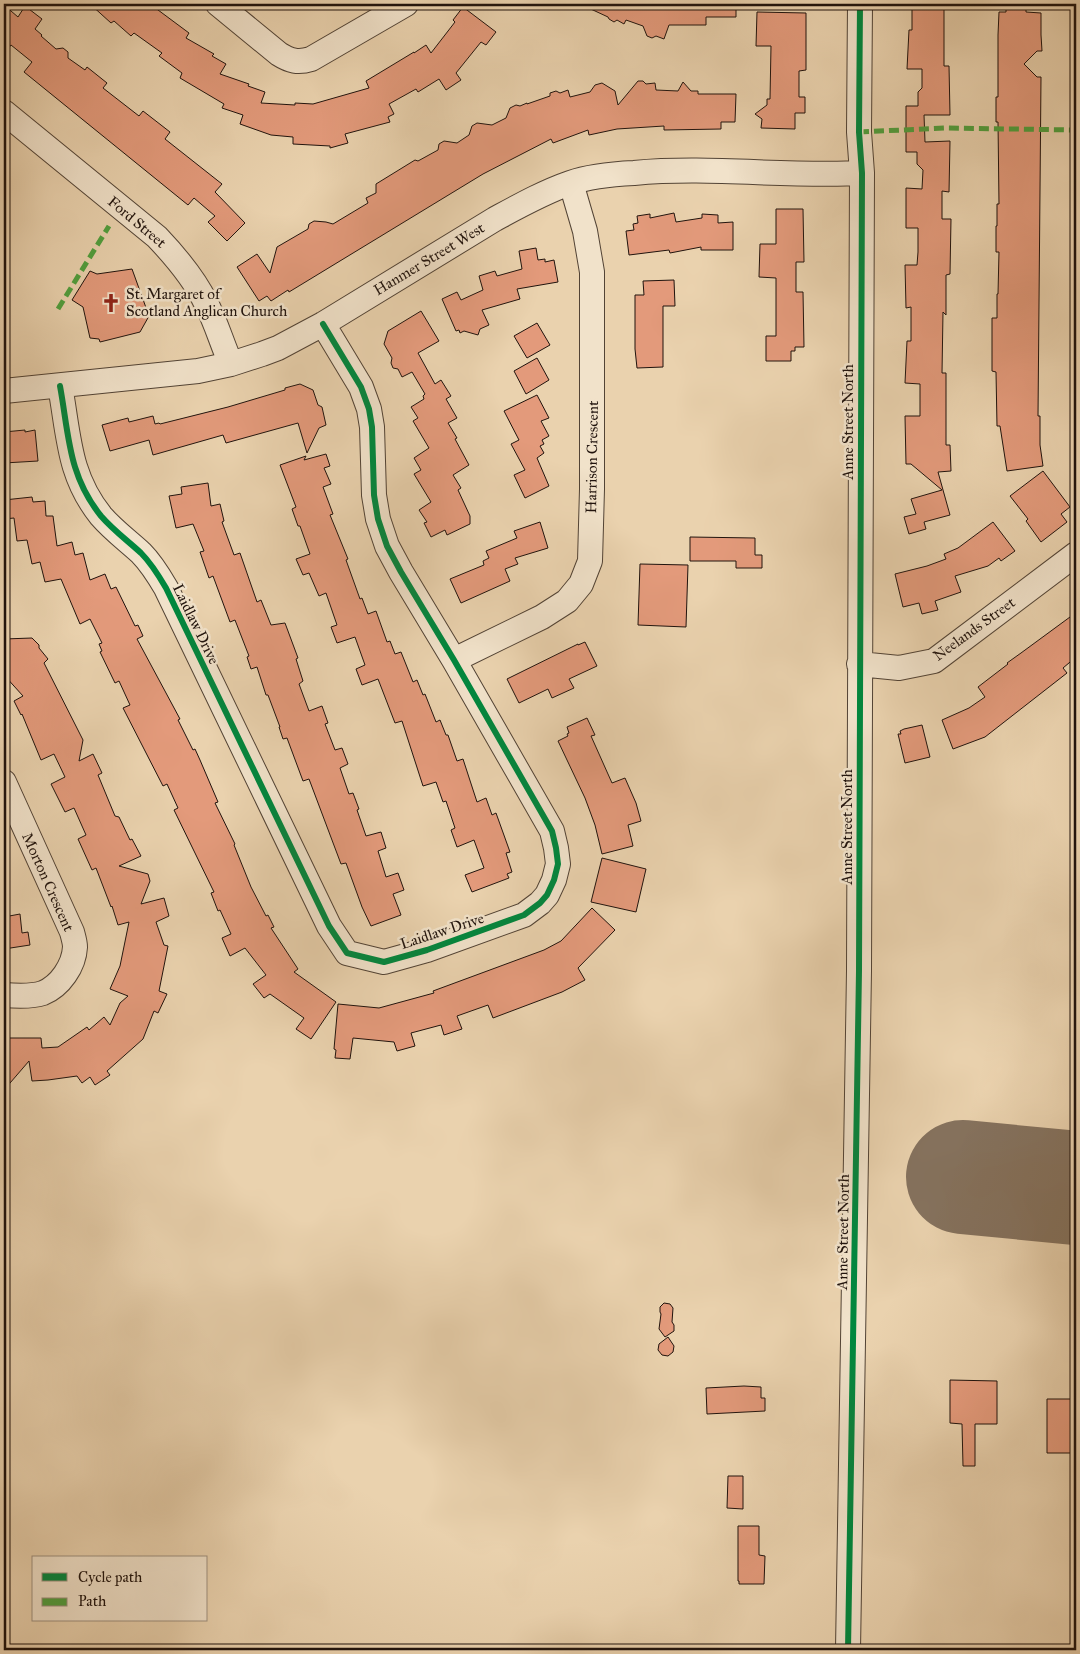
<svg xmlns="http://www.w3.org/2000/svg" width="1080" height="1654" font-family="'IM FELL Great Primer',serif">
<rect width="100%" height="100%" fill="#ead2ae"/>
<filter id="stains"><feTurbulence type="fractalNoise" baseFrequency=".004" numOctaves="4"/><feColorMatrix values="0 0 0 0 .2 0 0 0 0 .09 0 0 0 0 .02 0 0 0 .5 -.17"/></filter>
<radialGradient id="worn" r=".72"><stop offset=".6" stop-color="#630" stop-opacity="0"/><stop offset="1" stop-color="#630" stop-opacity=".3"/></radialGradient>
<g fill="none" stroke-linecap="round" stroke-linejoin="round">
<path stroke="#85725e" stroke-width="114" d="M963,1177l113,11"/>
</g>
<path fill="#e39a7b" stroke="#20130d" d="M90,4h60l39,29 -3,5 28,16 -2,2 14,8 -6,10 29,10 -1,2 17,6 -4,11 34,2v-2l18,1 56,-16 -3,-7 48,-29v1l12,-8 5,8 24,-31 -2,-2 10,-13 33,25 -10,13 -5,-3 -25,31 5,7 -15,10 -7,-11 -21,13 -2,-3 -27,15 5,10 -6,3 2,5 -45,12 3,9 -18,5v-2l-37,-2v-7l-22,-2 -31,-11 3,-9 -21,-7 2,-4 -44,-26 2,-5 -23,-17 3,-3 -28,-20 -3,3 -17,-15 -3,2z
M580,4h156v13h-30v8h-37l-5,14 -8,-3 -4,2 -5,-2 -4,-10 -17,-6 -2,4 -7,-4 -3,2 -5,-3 -1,-2z
M912,4h32v62h5l1,49h-26l1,27 25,-1 -1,51 -7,-1v28h9l-1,55 -4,1v40l-3,-3 -1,61h4v72h4l1,26 -13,1 12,43 -26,7 2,7 -17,5 -5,-17 12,-3 -5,-15 31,-9 -31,-26h-5l-1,-48h15v-32l-15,-1 2,-42h4v-34l-5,1 -1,-43h12l1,-13v-24h-12v-40l16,1 1,-19 -6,-6v-12h-11v-46h12v-14l4,-4v-19h-15l2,-39h3z
M1006,4h20v8l15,1v22l1,16h-5l-13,13 13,13h4l-3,339h2v29l3,21 -36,5 -7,-45h-3l-1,-54 -4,-1v-53h5v-24h1l1,-42h-3v-26h1v-22h2l-1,-82h-2v-25h2v-62l1,-23h7z
M4,5l14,12 7,-11 17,13 -7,10 7,6 -1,1 15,13 7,-1 5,4v6l17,12 2,-3 20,16 -4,5 36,28 4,-5 27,21 -5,7 57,45 -7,8 30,31 -18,18 -19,-19 7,-6 -21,-18 -6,7 -164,-133 8,-10 -21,-17 -7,9z
M757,12l49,1v57l-7,1v26h6v16h-10v16l-34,-1 1,-9 -7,-5 12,-9v-6h3l1,-53h-15z
M638,81h5l3,3 9,-1 1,7 22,1 5,-9 8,9h7v3h38l-1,28h-14v7l-57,1v-4l-47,3 -28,6 -1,-5 -35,13 -2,-4 -68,35 -194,118 -1,-2 -17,11 -4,-5 -8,5 -22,-34 20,-13 13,19 7,-26 31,-18 1,-5 5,-3 12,1 7,2 35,-21 -2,-5 10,-5v-9l39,-24 3,1 20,-11 1,-6 5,-3 13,2 12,-8 3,-9 5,-3 15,2 14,-7 4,-10 6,-3 4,1 7,-3v1l23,-8v-3l6,-2 4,2 8,-3 2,7 20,-5 5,-7 7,-2 13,8 3,14z
M776,209h27l1,53h-8v30h7l1,55h-9v4h-4v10h-25v-25h10v-58l-17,-1 1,-33h16z
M674,213l2,9 26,-4v-4l16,1v8l15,-1v28h-32v-3l-31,6 -1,-3 -40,5 -3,-24 8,-1 -1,-6 5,-1 -1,-7 13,-2v4z
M536,248l2,12 7,-1v3l9,-2 4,22 -41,7 3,10 -38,11 7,15 -9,4 -2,6 -14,-4 -4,2 -1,-3 -3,1 -14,-32 15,-7 4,8 22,-10 -4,-14 16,-5 2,5 25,-7 -3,-18z
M132,269l17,47 -9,16 -40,10 -1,-3 -9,-1 -7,-31 -11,-7 18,-29 7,3z
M674,280l1,26h-12v61l-26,1 -2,-19v-54h9l-1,-14z
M421,311l18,30 -21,12 17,31 6,-4 10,16 -5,3 11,19 -9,5 9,15 -2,1 14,26 -16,10 8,13 -3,2 12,26v8l-23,11 -2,-5 -14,7 -7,-14 3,-1 -8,-12 12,-8 -17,-28 7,-4 -7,-12 15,-10 -16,-27 5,-3 -7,-11 13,-8 -1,-3 2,-2 -13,-22 -10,5 -4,-8 -5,-1 -2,-5 1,-5 -8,-14 4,-13z
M537,323l13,22 -23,13 -13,-22z
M537,358l12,22 -23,14 -12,-23z
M300,384l13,6 5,15 4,2 4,18 -7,3 -12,25 -9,-30 -72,20 -3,-8 -70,20 -4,-15 -39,11 -8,-26 26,-7 1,4 24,-6 2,8 4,-1 1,1 68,-17 57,-17v-2z
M537,395l12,23 -8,3 8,15 -7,4 2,4 -4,2 4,7 -7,5 12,28 -24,12 -11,-23 11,-5 -14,-26 8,-4 -15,-29z
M25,430v2l10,-2 3,31 -34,2v-31z
M326,454l4,12 -6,2 7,16 -8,3 10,27 -3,1 18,44 -2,1 14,39 2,-1 6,16 8,-3 11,31 3,-1 5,13 6,-2 12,30 4,-2 6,15 2,-1 11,28 4,-2 6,15h2l9,26 6,-2 14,43 9,-4 6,17 4,-2 14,39 -4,1 6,19 -5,2 2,4 -37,14 -7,-17 19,-7 -10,-28 -17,7 -6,-17 4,-2 -9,-27 -3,1 -7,-20 -13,4 -21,-65 -7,2 -17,-44 -16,6 -6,-16 9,-4 -10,-28 -18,6 -6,-16 6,-2 -11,-32 -7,3 -10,-23 -6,2 -7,-16 14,-5 -10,-28h-2l-6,-17 4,-2 -16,-42 26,-9 -2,4z
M1043,471l27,36 -9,7 6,8 -26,20 -15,-21 2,-2 -18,-23z
M208,483l3,23 9,-2 4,17 -2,1 12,33 6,-2 17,49 4,-2 10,25 14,-2 13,35 -2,1 7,22 -4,3 10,27 13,-5 6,17 -3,1 10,26 7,-2 6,16 -8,4 9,26 4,-1 6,16 -2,1 9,26 15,-4 5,16 -8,3 8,26 12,-4 6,17 -11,4 8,21 -30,11 -9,-19 -16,-44 -5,1 -32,-85 -6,2 -16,-43 -4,1 -4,-12h1l-12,-32h-2l-9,-28 -6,2 -4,-12 2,-1 -14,-36 -5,2 -17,-46 -4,2 -9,-26 4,-1 -11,-27 -17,4 -7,-32 13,-2 -1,-7z
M32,497l1,5 12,-1 1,15h7l4,30 15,-4 3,13 8,-2 7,27 15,-6 6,15 5,-2 19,39 3,-1 5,11 -6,3 43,80 -2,1 15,30 2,-1 5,11 18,42 -3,1 20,41 -1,1 17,42 15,29 2,-1 6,12 -3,1 27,41 -4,3 42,30 -25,37 -15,-10 8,-11 -34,-24 -6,4 -11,-14 13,-9 -21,-27 -15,8 -8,-18 9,-4 -11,-24 -2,1 -7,-18 3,-1 -40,-82 4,-2 -11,-24 -4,2 -40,-78 7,-3 -11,-24 -4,2 -15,-31 2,-1 -3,-7 3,-1 -12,-24 -10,5 -19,-45 -16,3 -5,-20 -8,2 -5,-24 -10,1 -3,-23 -10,1v-19z
M540,522l8,26 -33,10 3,6 -13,5 5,12 -49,22 -11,-24 34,-14 -1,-4 6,-3 -3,-7 31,-13 -3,-7z
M993,522l22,29 -14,10 -2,-3 -11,8 -33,10 6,16 -26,9 3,9 -16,4 -3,-11 -16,4 -8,-33 32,-8 19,-7 -2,-5 14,-6z
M690,537l65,1v17h7v13h-26v-7h-46z
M640,564l48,1 -2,62 -48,-2z
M1070,617l6,9v31l-13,11 4,5 -82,64 -32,12 -11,-29 27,-12 16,-11 -7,-10 30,-23 -1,-1 14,-10z
M32,638l7,7v3l9,11 -4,4 39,77 -4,21 14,-7 9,19 -4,2 17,41 4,1 11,23 2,-1 9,17 -22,10 29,8 2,7 -9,23 23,-6 5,18 -13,6 8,23 4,1 -9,45 8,3 -9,19 -4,-2 -11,28 -36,32 3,4 -15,10 -5,-8 -8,6 -5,-7 -29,4 -16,1 -3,-20 -25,29 1,-52h36l1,10 16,-1 29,-20 2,3 15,-13 6,8 10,-22 8,-7 -18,-7 10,-23 9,-44 -11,3 -6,-19 -1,1 -15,-39 -4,2 -14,-31 8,-4 -12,-27 -9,4 -14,-28 14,-7 -11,-23 -13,6 -19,-46 -1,1 -7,-14 9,-5 -19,-21v-36z
M585,642l12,24 -28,13 5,9 -22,10 -4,-9 -29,14 -12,-24 71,-35v1z
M587,718l8,17 -4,1 21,47 13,-5 11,25 5,18 -13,4 5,21 -31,8 -7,-29 -10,-27 -27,-57 10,-5 -1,-2 2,-1 -2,-6z
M922,725l8,32 -25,6 -7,-29h3l-1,-3 4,-2z
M602,858l44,11 -10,43 -45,-10z
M592,908l23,22 -37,38 7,12 -23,12 -69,26 -5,-13 -31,11 5,13 -18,6 -3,-10 -30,8 4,13 -18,5 -3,-9 -41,-4 -3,21 -15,-1 1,-8 -2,-1 4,-45 41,4 55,-15 -1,-2 111,-41 17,-9z
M20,914l2,19 6,-1 2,13 -26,4v-32z
M664,1303l6,1 3,4 -1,14 2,3v6l-9,6 -6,-8 2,-15 -1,-2v-5z
M668,1337l6,9 -1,6 -5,4 -6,-1 -4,-5 1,-6z
M950,1380l47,1v43h-22v42h-12l-1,-42 -12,-1z
M744,1386l17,1v11h4v13l-58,3 -1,-26z
M1047,1399h29v54h-29z
M728,1476h15v33l-16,-1z
M738,1526h21v29l6,1 -1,28h-25v-3h-1z"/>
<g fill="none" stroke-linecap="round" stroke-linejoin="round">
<g stroke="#524335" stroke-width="26">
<path id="minor" d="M218,4l61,50c11,7 19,9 32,5l95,-55
M4,112l153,125c19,20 37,41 49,66 10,19 16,41 25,61
M60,386c9,49 8,89 41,130 12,14 27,25 40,37 10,10 18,23 25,35l163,338 18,27 37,9 43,-12 97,-35 16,-12 7,-8 7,-15 4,-16 -2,-16 -4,-17 -98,-171 -53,-88 -14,-26 -9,-27 -4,-24 -2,-68 -3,-18 -8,-22 -38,-63
M4,391l194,-20 33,-7 31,-10 16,-6 45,-24 172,-105c24,-13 49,-27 75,-36 20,-7 43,-9 64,-10 76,-7 152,4 228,0
M454,660l88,-43 25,-16 14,-17 9,-23 2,-72v-217l-7,-41 -14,-48
M859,664l40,4 35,-7 142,-107
M4,782l68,150c1,4 3,10 3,15 -1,19 -15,39 -32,46 -12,4 -27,3 -39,2
M848,1650l11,-679 3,-798 -3,-41 1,-128"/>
</g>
<use href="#minor" stroke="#f1e2ca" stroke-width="24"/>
<path stroke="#50a03e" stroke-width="5" stroke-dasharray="10 5" stroke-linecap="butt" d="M859,132l87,-4 130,2
M58,309l51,-83"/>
<g stroke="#f1e2ca" stroke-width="9">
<path id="cycleway" d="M60,386c9,49 8,89 41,130 12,14 27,25 40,37 10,10 18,23 25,35l163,338 18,27 37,9 43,-12 97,-35 16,-12 7,-8 7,-15 4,-16 -2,-16 -4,-17 -98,-171 -53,-88 -14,-26 -9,-27 -4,-24 -2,-68 -3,-18 -8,-22 -38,-63
M848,1650l11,-679 3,-798 -3,-41 1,-128"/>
</g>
<use href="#cycleway" stroke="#00873e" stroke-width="6"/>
</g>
<defs>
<g id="church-bare" transform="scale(1.5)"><path d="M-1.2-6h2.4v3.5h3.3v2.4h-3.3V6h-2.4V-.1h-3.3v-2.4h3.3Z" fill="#8f2418" stroke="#f1e2ca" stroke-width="2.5" paint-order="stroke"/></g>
</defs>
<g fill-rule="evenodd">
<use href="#church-bare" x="111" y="303"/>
</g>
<g text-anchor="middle" stroke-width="5" stroke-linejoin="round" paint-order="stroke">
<g font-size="15" fill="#20130d" stroke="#f1e2ca">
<text transform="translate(137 222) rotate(40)" y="5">Ford Street</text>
<text transform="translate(429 259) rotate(-31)" y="5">Hanmer Street West</text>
<text transform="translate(848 422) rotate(-90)" y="5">Anne Street North</text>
<text transform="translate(592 457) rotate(-89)" y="5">Harrison Crescent</text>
<text transform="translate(196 624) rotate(64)" y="5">Laidlaw Drive</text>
<text transform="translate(974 629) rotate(-36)" y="5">Neelands Street</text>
<text transform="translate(847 827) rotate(-90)" y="5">Anne Street North</text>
<text transform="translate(48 882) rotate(66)" y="5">Morton Crescent</text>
<text transform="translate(442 931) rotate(-18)" y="5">Laidlaw Drive</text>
<text transform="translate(843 1232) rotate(-89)" y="5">Anne Street North</text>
</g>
<g font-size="15" fill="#20130d" stroke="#f1e2ca" text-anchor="start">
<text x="126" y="299">St. Margaret of<tspan x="126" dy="17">Scotland Anglican Church</tspan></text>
</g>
</g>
<rect width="1080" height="1654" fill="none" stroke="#ead2ae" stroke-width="20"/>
<rect x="5" y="5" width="1070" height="1644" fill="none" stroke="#20130d" stroke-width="2.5"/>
<rect x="10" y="10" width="1060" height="1634" fill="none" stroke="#20130d"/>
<rect x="32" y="1556" width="175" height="65" fill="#f1e2ca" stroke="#9d8f7e"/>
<rect x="42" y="1573" width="25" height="8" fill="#00873e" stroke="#9d8f7e"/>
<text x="78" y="1582" font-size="15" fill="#20130d">Cycle path</text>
<rect x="42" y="1598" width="25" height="8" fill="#50a03e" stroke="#9d8f7e"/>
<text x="78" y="1606" font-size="15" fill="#20130d">Path</text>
<rect width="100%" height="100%" filter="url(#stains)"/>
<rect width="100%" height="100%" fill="url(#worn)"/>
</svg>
